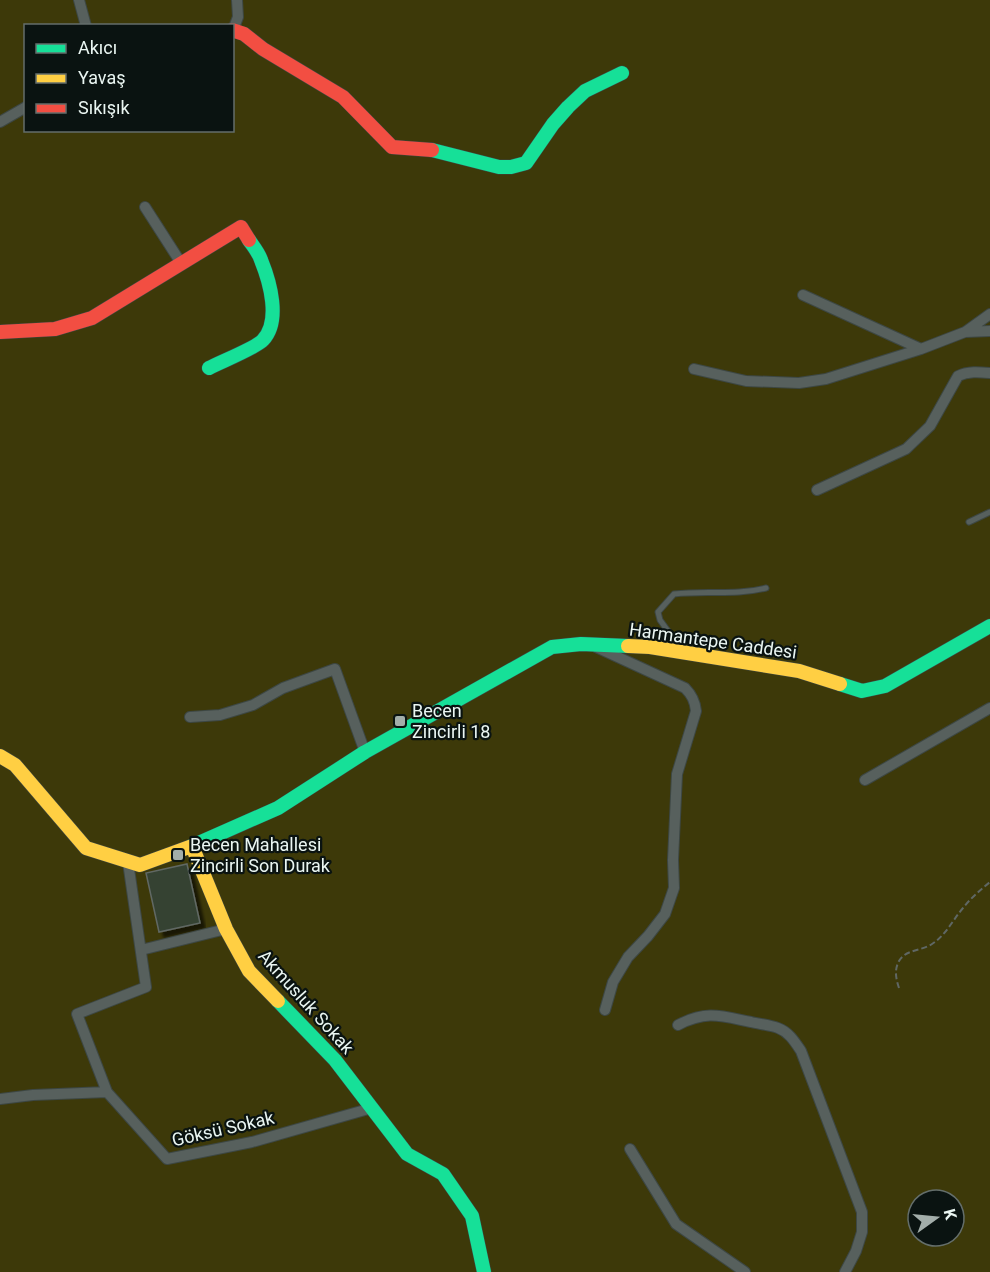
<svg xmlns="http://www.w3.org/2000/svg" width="990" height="1272" font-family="Roboto,sans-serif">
<defs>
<filter id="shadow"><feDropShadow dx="5" dy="5" stdDeviation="1.5" flood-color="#0009"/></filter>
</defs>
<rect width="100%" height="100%" fill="#1e2925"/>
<path fill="#3d3909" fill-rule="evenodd" d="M0,0h990v1272h-990zM26,26h206v104h-206zM918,1200h36v36h-36z"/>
<path fill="#344233" stroke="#616864" stroke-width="1.5" filter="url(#shadow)" d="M187,864l13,59 -41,9 -13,-59z"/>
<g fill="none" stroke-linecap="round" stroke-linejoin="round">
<g stroke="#3d4744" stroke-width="7">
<path id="lane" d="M969,522l21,-10
M681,649l-21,-29 -2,-8 16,-18c31,-4 61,2 92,-6"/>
</g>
<g stroke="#3d4744" stroke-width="12">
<path id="street" d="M79,0l7,26
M233,30l5,-13 -1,-17
M0,122l26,-15
M145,207l36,56
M803,295l118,54
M965,332l25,-1
M694,369l52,12 53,2 27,-4 95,-30 44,-17 25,-18
M817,490l89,-41 24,-23 28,-50c10,-5 21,-4 32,-3
M596,647l89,41c7,7 10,13 11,23l-19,63 -4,86 1,28 -9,26 -17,22 -20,21 -15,25 -8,28
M190,717l30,-2 33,-10 30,-17 52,-19 30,83
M865,780l125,-72
M141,950l85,-21
M678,1025c29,-15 43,-9 73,-3 8,2 19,3 27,6 11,4 17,14 23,23l61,161v20l-6,19 -11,21
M107,1092l-30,-78 69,-27 -18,-125
M0,1099l33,-4 74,-3 60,67 85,-17 120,-34
M630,1149l46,75 69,48"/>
</g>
<g stroke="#3d4744" stroke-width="15">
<path id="fast" d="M432,150l67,17h12l15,-4 27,-39 15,-17 17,-16 37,-18
M209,368c11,-6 47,-20 54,-28 18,-19 7,-58 -2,-80 -2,-7 -8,-14 -12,-20
M840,684l22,7 23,-5 105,-60
M192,846l86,-38 87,-56 187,-105 29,-3 47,2
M278,1001l57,59 72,94 36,20 29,42 12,56"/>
</g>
<g stroke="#3d4744" stroke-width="15">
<path id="slow" d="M628,646l22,1 149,24 41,13
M0,756l15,9 71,83 54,17 52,-19 34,83 23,42 29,30"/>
</g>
<g stroke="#3d4744" stroke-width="15">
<path id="jam" d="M232,30l12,4 19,15 80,48 49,50 40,3
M0,332l55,-3 37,-11 149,-91 8,13"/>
</g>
<path stroke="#5f6764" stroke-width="2" stroke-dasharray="6 3" stroke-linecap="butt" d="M899,988c-3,-9 -5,-18 0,-27 7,-12 23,-10 33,-17 14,-9 20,-23 31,-36 7,-9 17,-18 27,-26"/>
<use href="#lane" stroke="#57605d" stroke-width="5"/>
<use href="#street" stroke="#57605d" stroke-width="10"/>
<use href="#fast" stroke="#16e098" stroke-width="14"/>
<use href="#slow" stroke="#ffcf43" stroke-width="14"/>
<use href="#jam" stroke="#f24e42" stroke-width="14"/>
</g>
<g fill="#a3aeaa" stroke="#0a1311" stroke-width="2">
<rect x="394" y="715" width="12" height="12" rx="3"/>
<rect x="172" y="849" width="12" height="12" rx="3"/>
</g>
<g text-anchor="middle" stroke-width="4.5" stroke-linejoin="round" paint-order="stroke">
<g font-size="18" fill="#eaf6f2" stroke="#0a1311">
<text transform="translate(713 641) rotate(8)" y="6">Harmantepe Caddesi</text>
<text transform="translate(306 1002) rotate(48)" y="6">Akmusluk Sokak</text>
<text transform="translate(223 1129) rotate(-13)" y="6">Göksü Sokak</text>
</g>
<g font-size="18" fill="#eaf6f2" stroke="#0a1311" text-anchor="start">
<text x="412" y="717">Becen<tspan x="412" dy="21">Zincirli 18</tspan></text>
<text x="190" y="851">Becen Mahallesi<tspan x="190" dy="21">Zincirli Son Durak</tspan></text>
</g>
</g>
<rect x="24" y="24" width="210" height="108" fill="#0a1311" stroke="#646e6b" stroke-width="1.5"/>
<rect x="36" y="44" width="30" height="9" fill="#16e098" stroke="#646e6b" stroke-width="1.5"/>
<text x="78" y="54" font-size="18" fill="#eaf6f2">Akıcı</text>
<rect x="36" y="74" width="30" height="9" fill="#ffcf43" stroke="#646e6b" stroke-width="1.5"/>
<text x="78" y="84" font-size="18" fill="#eaf6f2">Yavaş</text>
<rect x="36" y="104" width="30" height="9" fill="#f24e42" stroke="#646e6b" stroke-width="1.5"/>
<text x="78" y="114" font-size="18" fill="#eaf6f2">Sıkışık</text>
<g transform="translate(936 1218) rotate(75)"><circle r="28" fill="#0a1311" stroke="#646e6b" stroke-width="1.5"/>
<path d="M0-4.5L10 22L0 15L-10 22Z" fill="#a3aeaa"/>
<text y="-9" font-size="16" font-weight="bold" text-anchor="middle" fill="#eaf6f2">K</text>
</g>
</svg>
